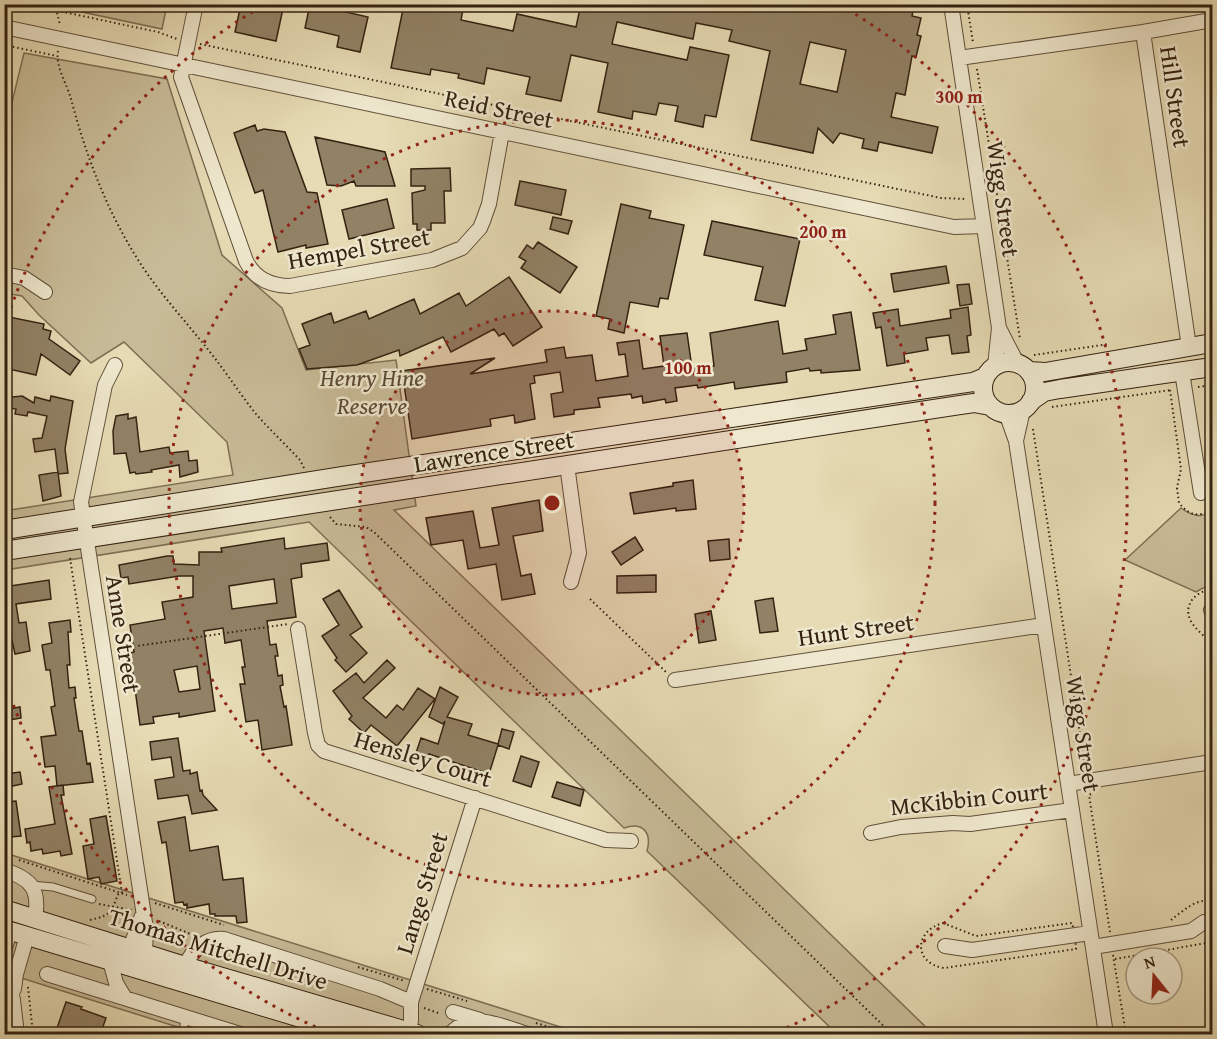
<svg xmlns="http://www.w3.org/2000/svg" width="1217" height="1039" font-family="'Gentium Book Plus',serif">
<rect width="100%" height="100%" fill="#e6dbb4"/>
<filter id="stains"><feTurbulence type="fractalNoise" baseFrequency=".00333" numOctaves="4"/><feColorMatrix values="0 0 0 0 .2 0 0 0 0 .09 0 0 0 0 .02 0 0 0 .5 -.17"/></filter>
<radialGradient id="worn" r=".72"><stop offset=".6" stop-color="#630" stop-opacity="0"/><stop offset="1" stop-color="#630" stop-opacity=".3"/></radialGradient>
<path fill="#c8bc98" stroke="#7e6f54" stroke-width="1.5" d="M67,5v-1l100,1 -5,24 -94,-20z
M24,53l143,26 55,176 60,53 24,62 90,-10 20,146 -22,4 539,524h-96l-190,-183c5,-18 -4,-30 -23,-23l-315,-306 -304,48 -1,-59 229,-36 -6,-33 -103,-100 -33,21 -52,-48 -17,-19 -17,-3v-162z
M1181,508c11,8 20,10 31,4v75l-9,1 -7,4 -71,-32z
M5,853l578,181h-383l-195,-61z"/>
<path fill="#918266" stroke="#342211" stroke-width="1.5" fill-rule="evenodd" d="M241,4h43l-8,37 -41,-9z
M310,4h28l-1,6 31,7 -8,35 -23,-5 2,-11 -34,-8z
M404,4h60l-3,16 52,11 4,-17 59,13 5,-23h222l14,4 1,-4 96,2 -2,10 9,2 -4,17 4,1 -5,21 -4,-1 -7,39 -9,-2 -5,24 47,10 -6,26 -53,-11 -2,9 -15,-3 2,-9 -24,-6 -7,10 -15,-15 -5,25 -62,-13 19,-89 -41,-10 3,-11 -36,-7 -3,16 -76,-17 -5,22 75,16 3,-13 39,8 -13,62 -11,-2 -2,12 -28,-6 3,-15 -19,-3 -3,12 -23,-4 -1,8 -34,-7 10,-49 -37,-8 -10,46 -35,-7 4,-17 -43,-9 -3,16 -26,-6 1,-4 -28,-5 -1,6 -39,-7zM810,42l36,8 -9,42 -37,-8z
M255,125l2,6 7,-2 21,3 22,60 10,1 11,51 -22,4v-3l-28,7 -15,-62 -8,3 -21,-60z
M315,137l70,15 10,34h-39l-2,-5 -13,5 -14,-1z
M450,168l1,23h-7l1,32h-14v7h-14v-6h-4l-1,-31 13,-3v-4h-14v-17z
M520,181l46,9 -5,25 -46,-10z
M387,199l7,29 -45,11 -7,-29z
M621,204l30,7 -2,7 35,7 -16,74 -8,-1 -2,9 -28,-5 -6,31 -16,-4 2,-10 -14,-3z
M553,217l19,4 -4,13 -18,-5z
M712,221l88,18 -15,67 -30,-6 8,-33 -59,-12z
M538,242l39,25 -17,26 -39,-25 5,-7 -7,-4 8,-12 6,4z
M946,266l3,17 -55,9 -3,-18z
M509,277l33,50 -29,19 -9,-13 -5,3 -5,-7 -43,23 -8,-15 -43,19 -1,-6 -42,15 -50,4 -8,-20 11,-4 -8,-21 29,-11 3,10 32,-12 3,8 45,-20 6,15 39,-21 7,13z
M969,284l3,20 -12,2 -3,-21z
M968,307l3,28 -4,1 2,16 -17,2 -3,-19 -23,3 2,12 -24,4 1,9 -18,3 -6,-39 -5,1 -3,-15 25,-4 2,17 51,-8 -1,-8z
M851,312l9,58 -39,3v-3l-11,1 -1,-3 -23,4 1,10 -52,7 -1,-7 -36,6 -1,-3 -22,3 2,13 -11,2 -1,-4 -22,4 -1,-7 -10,2 -1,-4 -33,4 2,9 -26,3v4l-20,3 -3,-23 12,-2 -3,-20 -26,4 1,7 -5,1 5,35 -20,4 -1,-8 -24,4 1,7 -79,13 -10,-68 93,-13 -25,16 77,-12 -2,-12 19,-3 2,11 26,-3 4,26 32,-5 -3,-22 -6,1 -2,-12 22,-3 4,29 21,-3 -4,-30 27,-3 5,35 22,-2 -4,-33 68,-12 5,33 24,-4 -2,-11 31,-5 -3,-19z
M4,316l40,8 -1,5 8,2 -2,8 31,22 -10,14 -29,-21 -5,21 -32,-7z
M22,396l12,7 1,-6 15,4 1,-5 22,5 -8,48 3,24 -10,1 -3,-25 -20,3 -2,-13 9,-1 5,-22 -19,-4 -1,4 -12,-2 1,-5 -12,-2v-9z
M128,414v5l8,-2 4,35 29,-5 1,6 18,-2 1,10 8,-1 1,12 -18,5 -1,-12 -28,5 1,2 -16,2 -1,-2 -5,1 -4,-20 -12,1 -1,-23 3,-15z
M58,472l3,24 -18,5 -4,-26z
M693,480l3,29 -20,2v-3l-42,6 -4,-21 43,-7v-3z
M539,500l4,31 -30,5 8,40 10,-2 4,20 -33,6 -6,-36 -28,5 -5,-29 -32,5 -5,-27 47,-7 7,37 19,-3 -7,-37z
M635,537l8,13 -22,15 -9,-13z
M284,538l1,11 42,-6 2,17 -28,4 1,13 -11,2 5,38 -29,4 3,24 6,-1 2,12h-3l3,20 4,-1 1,10 -3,1 4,21 2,-1 6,39 -30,5 -4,-30 -12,2 -6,-38h5l-3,-17h3l-4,-27 -16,3 -2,-15 -19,3 11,80 -36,6v-4l-26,4 1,6 -14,2 -10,-72 4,-1 -4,-27 35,-6 -3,-17 31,-5v-21h-14l-50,8 -1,-7 -7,1 -2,-13 48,-9h6l1,8 25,1v-13h23l-1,-4zM274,579l3,24 -45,6 -3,-23zM197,666l3,23 -21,3 -5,-22z
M729,539l1,20 -20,2 -2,-20z
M656,575v17l-39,1v-17z
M49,580l2,19 -35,5 3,19 7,-1 4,29 -15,3 -3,-14 -8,1v-54z
M339,590l23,37 -12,8 17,18 -21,19 -11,-12 2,-2 -15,-22 17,-11 -16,-26z
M773,598l5,33 -18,2 -5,-32z
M711,611l5,29 -17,3 -4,-29z
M70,620l1,12h-3l2,33h-3l2,23 6,-1 1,11h-2l5,33h3l5,33 3,-1 3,19 -36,4 -2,-20 -10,1 -4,-30 15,-2 -5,-28 4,-1 -5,-36h-4l-4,-25 10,-2 -3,-20z
M387,660l8,8 -32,30 23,20 11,-13 6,5 15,-22 17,11 -38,47 -26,-21 -7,8 -15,-14 3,-3 -19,-25 23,-18 8,10z
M440,687l18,10 -11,20 25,7 -4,11 30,9 4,-15 12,3 -5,17 -11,-4 -9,29 -60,-20 -3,6 -11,-4 6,-18 17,6 7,-23 -2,3 -14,-7z
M20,707l1,11 -17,3v-11z
M178,738l5,33 7,-1v4l7,-2 3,19 2,-1 1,5 14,15 -25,4 -4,-19 -30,4 -3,-19 19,-3 -3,-20 -19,3 -2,-18z
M521,756l18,6 -8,25 -18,-6z
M20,772l2,12 -14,3 -2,-13z
M557,782l27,8 -4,16 -28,-9z
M63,785l1,10h-3l11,59 -11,2 -1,-5 -17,3 -1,-5 -11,2 -1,-9 -3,1 -2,-14 30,-5 -6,-37z
M16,801l5,35 -11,1 -1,-4 -5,1v-32z
M106,816l11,65 -16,3 -2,-7 -11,2 -5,-33 11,-2 -4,-25z
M185,817l5,34 28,-5 5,34 20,-2 4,44 -10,1 -1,-7h-21v-2h-5l-1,-10 -22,4v-4l-3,1 -1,-3 -8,1 -9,-61 -4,1 -4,-21z
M66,1002l16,5 -1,2 25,9 -6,17h-33l-11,-4z"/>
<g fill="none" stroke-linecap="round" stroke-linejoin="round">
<g stroke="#60503a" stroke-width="9">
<path id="lane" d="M31,885l22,2 39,12
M183,1034l2,-17"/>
</g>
<g stroke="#60503a" stroke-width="16">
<path id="street" d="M196,4l-15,73 65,184c9,18 25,25 44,25l142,-26 30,-12 18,-20 3,-7 6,-17 13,-72
M951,4l48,324 -4,38
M4,27l950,200 30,-1
M1143,32l46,315
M959,58l184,-26 69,-12
M4,274l20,4 21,14
M999,328l18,35
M115,365l-10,20 -24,117 65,427 -1,24
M1182,372l19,121
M1006,413l10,28 90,593
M1016,441l7,-31
M567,465l12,88 -8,29
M1211,610l1,2
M298,629l17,104 3,12 6,6 282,89 25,1
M675,680l369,-55
M1068,784l144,-22
M871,833l30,-6 52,-4 17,1 102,-14
M4,870c28,9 36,19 31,49
M945,946l27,4 118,-17
M1093,947l98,-16 13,-9
M130,948l12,-32
M4,951l6,-20
M4,960l9,40 4,34
M110,961l6,22 9,15
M185,966c7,-16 21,-29 39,-27l156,50 31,13
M47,974l193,60
M14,989l2,-15 11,-38
M453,1012l27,8
M408,1032l3,-11v-19l64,-204
M450,1034c22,-24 51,-8 77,0"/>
</g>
<g stroke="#342211" stroke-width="20">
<path id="secondary" d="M983 388a26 26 0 1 1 52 0a26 26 0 1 1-52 0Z
M1029,371l16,1 167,-29
M1031,401l13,-9 16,-3 152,-22
M4,530l339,-54 630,-94 12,-5
M4,551l956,-146 14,-2 16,3
M4,909l181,57 232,68
M4,929l350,105"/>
</g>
<path stroke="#342211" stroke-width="2" stroke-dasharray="1.5 3" stroke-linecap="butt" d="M26,4l132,28 19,7
M55,4l5,21
M967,4l6,39
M200,44l741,154 26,1
M4,45l53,11
M58,51c-3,15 9,33 13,48 16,60 37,115 71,167 20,30 45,57 68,86 16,20 30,42 46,62 14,16 30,31 44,46l4,8
M977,69l43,270
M1034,355l75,-11
M1198,387l14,-2
M1170,390l11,79 -4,19 2,15c10,12 19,15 33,7
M1052,407l119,-17
M1033,429l52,338
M330,517l6,7 30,3 8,5 518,502
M70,558l52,335
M1212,590c-16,0 -31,16 -20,33 5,8 14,14 20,21
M590,599l76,73
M116,649l172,-25
M1091,794l-2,1 21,137
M19,860l108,35
M155,903l69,22
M99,904l33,6
M90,920c22,-5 21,-8 29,-28
M1171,920c12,-9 26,-23 41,-18
M159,921l34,14
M943,923l33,13 96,-13 3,12 1,14 -132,19c-31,-5 -30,-37 -1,-45z
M1113,955l13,79
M1115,959l97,-17
M358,967l47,14
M28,987l5,47
M427,989l40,12
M424,1008l17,6
M536,1023l36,11"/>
<use href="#lane" stroke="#efe8ce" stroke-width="7"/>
<use href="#street" stroke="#efe8ce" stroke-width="14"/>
<use href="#secondary" stroke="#efe8ce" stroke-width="18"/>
</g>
<circle cx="552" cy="503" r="192" fill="#8f2418" fill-opacity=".12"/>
<g fill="none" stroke="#8f2418" stroke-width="3" stroke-dasharray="3 6">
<circle cx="552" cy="503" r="192"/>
<circle cx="552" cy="503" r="383"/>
<path d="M332 1034A575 575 0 0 1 5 681M5 325A575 575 0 0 1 264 5M840 5A575 575 0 0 1 772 1034"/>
</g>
<g text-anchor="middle" stroke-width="5" stroke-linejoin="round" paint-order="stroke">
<g font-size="24" fill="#342211" stroke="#efe8ce">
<text transform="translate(1175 97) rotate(82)" y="8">Hill Street</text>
<text transform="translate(499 109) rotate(12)" y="8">Reid Street</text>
<text transform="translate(1003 199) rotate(82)" y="8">Wigg Street</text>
<text transform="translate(359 249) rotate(-10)" y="8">Hempel Street</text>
<text transform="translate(494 452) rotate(-9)" y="8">Lawrence Street</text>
<text transform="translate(856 630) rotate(-8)" y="8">Hunt Street</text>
<text transform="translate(123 634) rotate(81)" y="8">Anne Street</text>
<text transform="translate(1083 734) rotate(81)" y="8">Wigg Street</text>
<text transform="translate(423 759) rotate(17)" y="8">Hensley Court</text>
<text transform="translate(969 799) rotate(-6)" y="8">McKibbin Court</text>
<text transform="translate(422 893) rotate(-73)" y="8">Lange Street</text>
<text transform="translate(218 949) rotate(17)" y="8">Thomas Mitchell Drive</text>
</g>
<g font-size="24" font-style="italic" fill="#594833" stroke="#efe8ce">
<text x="372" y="386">Henry Hine<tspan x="372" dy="28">Reserve</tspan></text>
</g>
</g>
<circle cx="552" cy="503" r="9" fill="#8f2418" stroke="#efe8ce" stroke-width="3"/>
<g font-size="18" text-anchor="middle" font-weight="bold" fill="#8f2418" stroke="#efe8ce" stroke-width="5" stroke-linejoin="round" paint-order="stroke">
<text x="959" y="103">300 m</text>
<text x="823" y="238">200 m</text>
<text x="688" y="374">100 m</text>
</g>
<rect width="1217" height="1039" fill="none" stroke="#e6dbb4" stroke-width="24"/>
<rect x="6" y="6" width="1205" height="1027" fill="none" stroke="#342211" stroke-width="3"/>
<rect x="12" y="12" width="1193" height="1015" fill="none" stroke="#342211" stroke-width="1.5"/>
<g transform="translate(1154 976) rotate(342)"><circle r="28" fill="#efe8ce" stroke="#a49982" stroke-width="1.5"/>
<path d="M0-4.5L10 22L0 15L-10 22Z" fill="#8f2418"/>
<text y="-9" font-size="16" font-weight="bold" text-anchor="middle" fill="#342211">N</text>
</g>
<rect width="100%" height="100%" filter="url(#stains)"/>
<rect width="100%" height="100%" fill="url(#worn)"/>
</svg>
